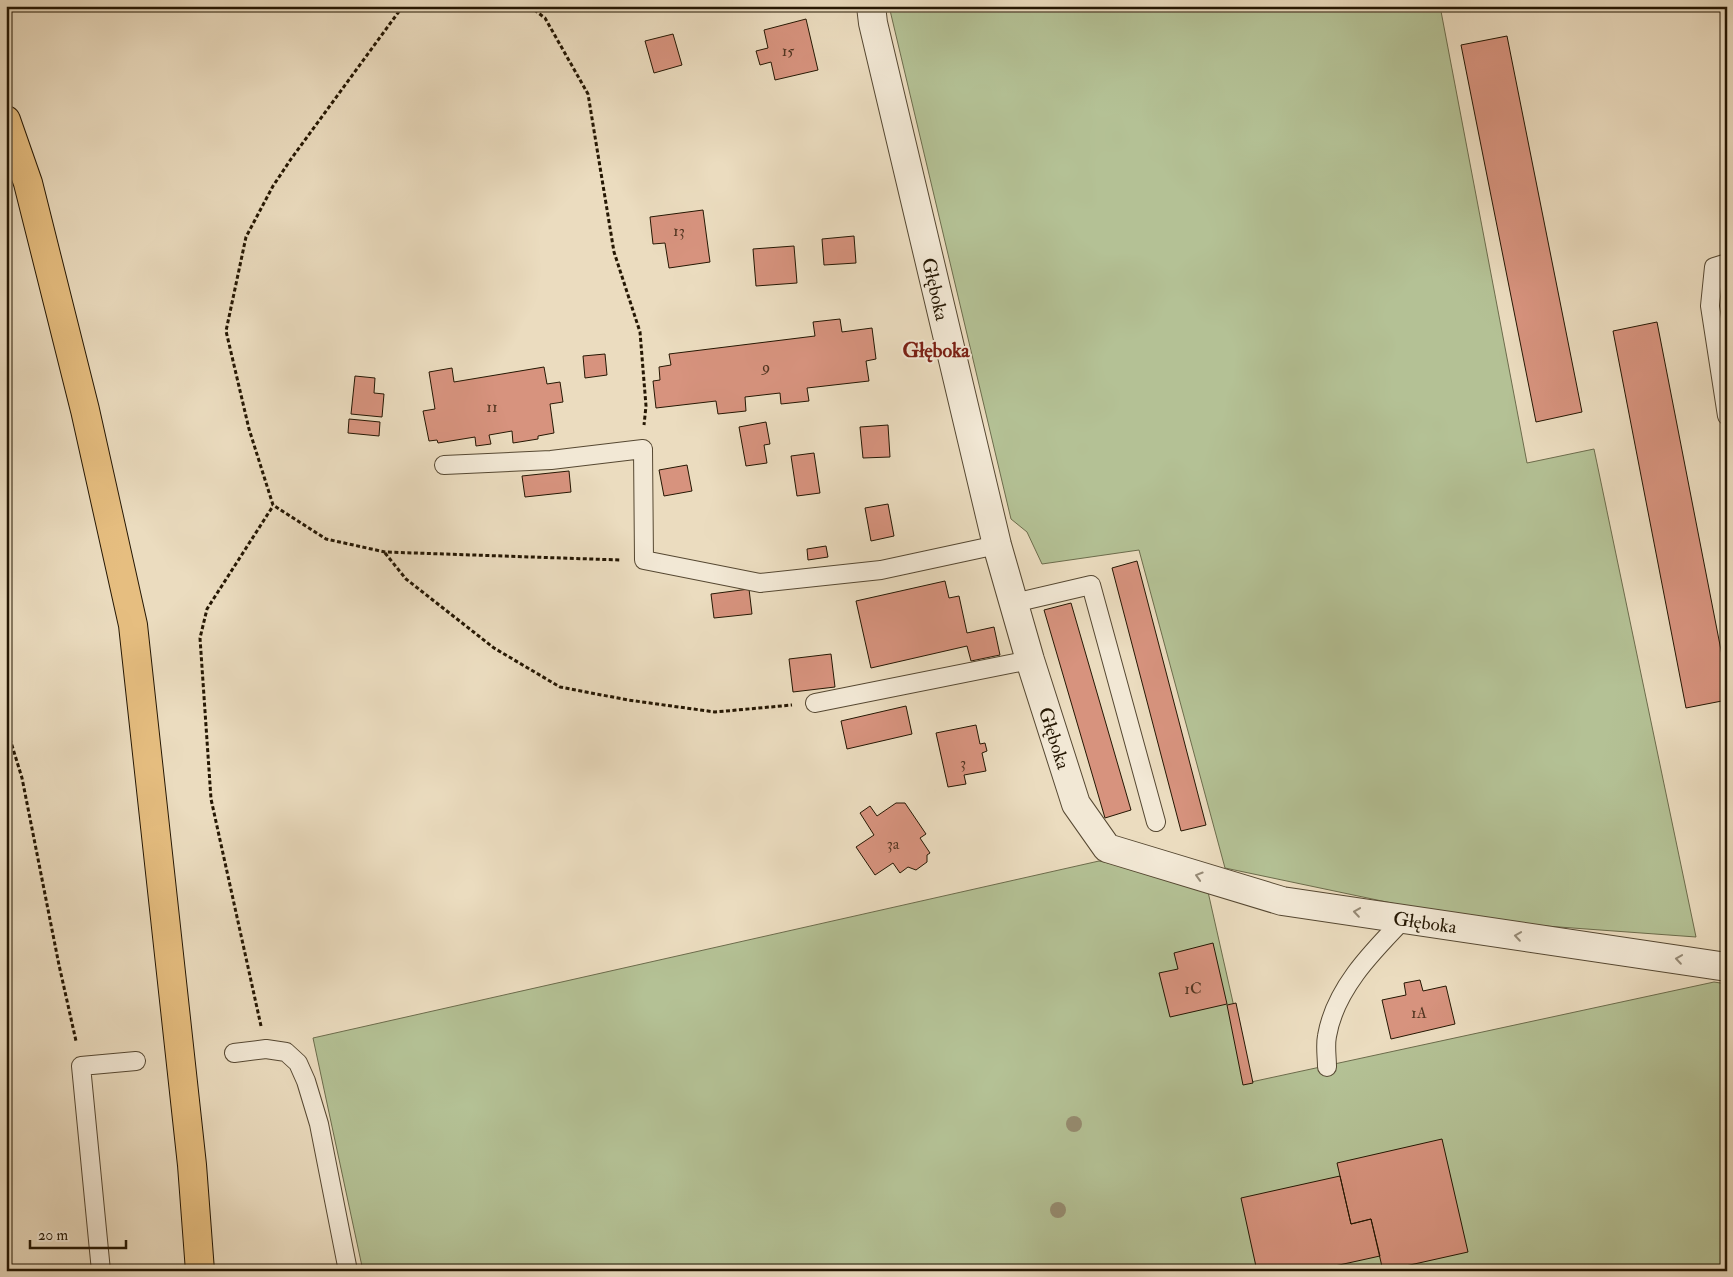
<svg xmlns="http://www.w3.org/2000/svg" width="1733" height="1277" font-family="'IM FELL Double Pica',serif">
<rect width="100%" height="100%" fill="#ebdcbf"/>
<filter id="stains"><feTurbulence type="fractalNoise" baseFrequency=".004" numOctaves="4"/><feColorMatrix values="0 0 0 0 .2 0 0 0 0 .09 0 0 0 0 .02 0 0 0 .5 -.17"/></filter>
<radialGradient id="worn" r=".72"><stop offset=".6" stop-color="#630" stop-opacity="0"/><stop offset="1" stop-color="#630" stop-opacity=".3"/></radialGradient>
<path fill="#b4c195" stroke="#6c6c4c" d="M889,6h551l87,457 67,-14 102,488 -219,-16 -252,-53 -86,-318 -97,14 -15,-32 -16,-13z
M1099,861l107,22 45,199 463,-100 13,2v287h-1364l-50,-233z"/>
<path fill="#d7937e" stroke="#251703" d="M806,19l12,51 -43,10 -4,-18 -11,3 -4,-14 12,-3 -4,-18z
M673,34l9,31 -28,8 -9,-32z
M1507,36l75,376 -46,10 -75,-377z
M703,210l7,52 -41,6 -4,-25 -12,1 -3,-27z
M854,236l2,27 -32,2 -2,-26z
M794,246l3,37 -41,3 -3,-37z
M840,319l2,13 30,-4 4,31 -10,2 3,20 -62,7 2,13 -28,3 -1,-11 -35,4 1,14 -28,3 -2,-13 -60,7 -3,-27 7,-1 -1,-13 12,-2 -2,-11 146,-18 -2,-14z
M1657,322l70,359v19l-41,8 -73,-377z
M605,354l2,21 -22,3 -2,-22z
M544,367l3,17 13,-2 3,20 -13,2 4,29 -16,3v3l-25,4 -1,-12 -23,4 2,9 -15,2 -1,-9 -37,6 -1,-3 -8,1 -6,-30 12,-2 -6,-37 23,-4 2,14z
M355,376l20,2 -1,15 10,1 -2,23 -31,-3z
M349,419l31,3 -1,14 -31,-3z
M766,422l4,22 -6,1 3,18 -21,3 -7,-39z
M888,425l2,32 -27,1 -3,-31z
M814,453l6,40 -23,3 -6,-40z
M687,465l5,26 -28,5 -5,-26z
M569,471l2,21 -46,5 -3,-21z
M888,504l6,32 -23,5 -6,-33z
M826,546l2,11 -20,3 -1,-11z
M1137,561l69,264 -25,6 -69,-263z
M945,581l4,17 10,-2 8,37 27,-6 6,28 -29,6 -4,-15 -96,22 -15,-67z
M749,589l3,25 -38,4 -3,-24z
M1071,603l60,207 -26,8 -61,-208z
M831,654l4,33 -42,5 -4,-33z
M906,706l6,28 -65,15 -6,-28z
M976,725l4,19 5,-1 2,8 -5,2 4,18 -22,4 2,9 -18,3 -12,-54z
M896,803h9l21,31 -6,4 10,15 -3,2v7l-11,8 -8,-3 -8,6 -7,-10 -18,12 -19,-28 18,-12 -14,-22 10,-7 7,10z
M1213,943l14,61 -57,13 -11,-44 19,-4 -4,-16z
M1420,980l3,11 23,-5 9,38 -64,15 -9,-39 24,-5 -2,-12z
M1236,1003l17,80 -10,2 -16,-80z
M1442,1139l26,113 -85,19 -12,-52 -20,5 -14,-61z
M1340,1176l11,48 20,-5 9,37 -50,11 1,4h-74l-16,-73z"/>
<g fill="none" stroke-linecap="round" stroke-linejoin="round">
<g stroke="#564832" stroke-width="20">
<path id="service" d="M1727,263l-13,4 -4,39 17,110
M444,465l107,-5 92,-11 1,111 116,23 121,-13 116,-25
M1014,603l77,-18 65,237
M815,703l215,-43
M234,1053l32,-4 20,3 12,11 8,18 13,43 29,147
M1327,1067c0,-10 -2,-21 0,-31 8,-47 45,-84 77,-117
M101,1271l-20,-205 55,-5"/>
</g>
<g stroke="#564832" stroke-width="30">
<path id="minor" d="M871,6l2,17 124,522 33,115 46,144 31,44 175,53 445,66"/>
</g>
<g stroke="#251703" stroke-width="30">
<path id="primary" d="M6,120l22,63 57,227 48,215 59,540 8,106"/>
</g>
<path stroke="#251703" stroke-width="3" stroke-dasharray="4 2.5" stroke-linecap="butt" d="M403,6l-112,153 -18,27 -27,51 -20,94 23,98 24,76 53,34 59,13 235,8
M529,6l16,12 43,76 26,158 26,80 6,74 -2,19
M385,553l21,26 88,69 66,39 68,13 87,12 77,-7
M6,726l16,52 37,187 17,76
M261,1026l-50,-227 -11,-161 7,-29 66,-103"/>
<use href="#service" stroke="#f2e8d5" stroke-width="18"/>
<use href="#minor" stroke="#f2e8d5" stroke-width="28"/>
<use href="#primary" stroke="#e6be80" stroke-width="28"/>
</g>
<g fill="#968c70">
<circle cx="1074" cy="1124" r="8"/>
<circle cx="1058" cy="1210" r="8"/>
</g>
<defs><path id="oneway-chevron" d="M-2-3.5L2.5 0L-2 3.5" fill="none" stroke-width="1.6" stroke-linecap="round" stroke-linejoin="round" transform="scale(1.25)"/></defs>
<g stroke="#968a76">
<use href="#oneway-chevron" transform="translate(1199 876) rotate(-163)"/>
<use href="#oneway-chevron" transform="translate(1357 912) rotate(-172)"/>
<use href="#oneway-chevron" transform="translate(1518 936) rotate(-172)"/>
<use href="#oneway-chevron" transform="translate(1679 959) rotate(-172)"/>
</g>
<g text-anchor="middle" stroke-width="4" stroke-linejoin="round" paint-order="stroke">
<g font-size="16" fill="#523622">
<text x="788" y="56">15</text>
<text x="679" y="236">13</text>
<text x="766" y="372">9</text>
<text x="492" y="412">11</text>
<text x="963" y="768">3</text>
<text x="893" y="849">3a</text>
<text x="1193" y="994">1C</text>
<text x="1419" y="1018">1A</text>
</g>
<g font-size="19" fill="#251703" stroke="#f2e8d5">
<text transform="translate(936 289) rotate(77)" y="7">Głęboka</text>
<text transform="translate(1055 738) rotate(72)" y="7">Głęboka</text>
<text transform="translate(1425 922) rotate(8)" y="7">Głęboka</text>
</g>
<g font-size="20" font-weight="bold" fill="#7a1f14" stroke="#f2e8d5">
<text x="936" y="357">Głęboka</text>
</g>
</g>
<rect width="1733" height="1277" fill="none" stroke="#ebdcbf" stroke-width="25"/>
<rect x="8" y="8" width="1718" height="1262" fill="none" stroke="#251703" stroke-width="2.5"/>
<rect x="12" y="12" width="1708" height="1252" fill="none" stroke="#251703"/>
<path d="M30 1240v8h96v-8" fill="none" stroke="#251703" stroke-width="2.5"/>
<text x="38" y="1240" font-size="15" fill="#251703" stroke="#f2e8d5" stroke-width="4" paint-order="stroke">20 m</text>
<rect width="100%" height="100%" filter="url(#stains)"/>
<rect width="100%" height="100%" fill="url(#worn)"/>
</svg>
